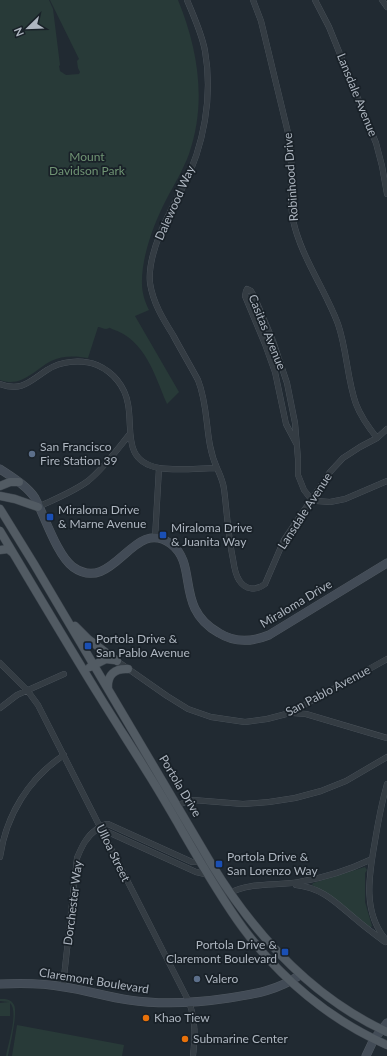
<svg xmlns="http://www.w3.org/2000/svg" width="387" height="1056" font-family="Lato,sans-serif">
<rect width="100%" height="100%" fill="#212a32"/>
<path fill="#283a38" d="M0,0h49l4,9 7,56 -1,1 1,5 6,4 13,-1 1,-2 -2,-4 -1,-7 2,-2 -29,-59h128c20,49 29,102 11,154 -6,16 -15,31 -23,46 -12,23 -25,58 -24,84 0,9 3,18 7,26l-14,6 44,76 -12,12c-12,-28 -22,-65 -55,-75 -5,-2 0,-1 -6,0 -2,0 -6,-2 -8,-2l-10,31c-12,-2 -25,-3 -37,3 -17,9 -29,27 -51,19z
M365,867l2,3 -2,3v29l7,24 -2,2 -58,-43 1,-2z
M0,999c6,0 11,0 14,6 4,7 -4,41 -6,51h-2c2,-12 13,-45 4,-53v13h-10v-13l9,-1 -9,-1z
M17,1025l107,20 -2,11h-110z"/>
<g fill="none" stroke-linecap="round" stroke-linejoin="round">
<g stroke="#515961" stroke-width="6">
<path id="street" d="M187,0c7,17 15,34 18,51 8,45 -1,95 -22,136 -14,26 -36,66 -33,96 3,20 13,36 23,52 8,15 17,30 25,45 12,30 6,60 19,88
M253,0l8,21 29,120c4,27 -2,53 3,79 8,37 32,69 45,104 9,26 9,55 18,80 5,13 13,24 21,34
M315,0l14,27 47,116 6,23 5,28
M382,0l5,7
M0,384c22,8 30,-3 47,-14 14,-9 34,-11 50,-5 16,7 28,21 31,39 5,26 -6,57 31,64 18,3 40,0 58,0 3,7 6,13 7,21 3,23 4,47 9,70 1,7 2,15 6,21 6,10 17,11 26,4l19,-44 46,-68 13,-14 17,-11 17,-9 10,-9
M296,443l-10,-19 -11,-52 -10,-28 -20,-48 1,-5 1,-2 4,2 3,5 19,45 14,42 8,40 3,36v16l6,15 7,9 6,2 13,1 15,-3 42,-18
M38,507c17,-8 35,-15 50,-26 16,-13 28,-30 41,-46
M155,538l4,-70
M117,661l50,35 21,13 23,8 34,5 22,-3 23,-6 97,-54
M0,663l27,27 11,15 151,297c7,19 6,35 4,54
M0,708l17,-13 47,-21
M293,713l13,1 81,24
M387,784c-5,18 -9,38 -12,57 -6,34 -13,72 12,100
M177,805l16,-5 50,4 26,-2 26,-4 26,-7 25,-10 41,-24
M99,828l97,44 13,3
M0,857c6,-42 29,-79 64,-102
M296,885c28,3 41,19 62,36 8,7 18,14 27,21
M230,893c20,-11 46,-7 69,-11 24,-4 50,-12 73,-23
M63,986l14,-128c5,-12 9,-21 20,-29 4,-3 6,-5 11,-5l84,38h9"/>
</g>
<g stroke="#515961" stroke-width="9">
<path id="secondary" d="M0,469c12,8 27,17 35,29 10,19 22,57 38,69 41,29 60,-52 98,-23 28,21 3,64 48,89 16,10 33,9 50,2l118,-72
M0,984c21,-1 43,-1 64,3 22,3 43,10 65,13 33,5 67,3 100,-2 27,-4 49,-8 71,-23
M366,1056l8,-17 13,-16"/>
</g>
<g stroke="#3d454d" stroke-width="9">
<path id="primary" d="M0,486l10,-4h9
M0,496l15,3 23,8
M0,509l34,55 178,301c43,70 99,132 175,167
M0,531c33,55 66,111 100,166 16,26 33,52 49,78 32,51 59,105 94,153 37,50 87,92 144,117
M0,550l8,-1 5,4
M75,626l13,13 29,22
M90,667l16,-8 8,1
M108,688c-1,-13 7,-20 20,-19"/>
</g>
<use href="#street" stroke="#343c43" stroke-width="5.5"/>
<use href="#secondary" stroke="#424b56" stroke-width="8"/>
<use href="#primary" stroke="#525b63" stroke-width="8"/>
</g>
<g fill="#5c6f8a" stroke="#192128" stroke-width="1.5">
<circle cx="32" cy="454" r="4"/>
<circle cx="197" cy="979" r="4"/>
</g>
<g fill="#1a4fb4" stroke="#192128" stroke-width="1.5">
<rect x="46" y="513" width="8" height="8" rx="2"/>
<rect x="159" y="531" width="8" height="8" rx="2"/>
<rect x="84" y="642" width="8" height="8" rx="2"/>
<rect x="215" y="860" width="8" height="8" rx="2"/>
<rect x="281" y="948" width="8" height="8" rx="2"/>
</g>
<g fill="#e8710a" stroke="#192128" stroke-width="1.5">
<circle cx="146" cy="1018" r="4"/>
<circle cx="185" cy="1039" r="4"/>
</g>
<g text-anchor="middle" stroke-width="3.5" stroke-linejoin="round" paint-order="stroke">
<g font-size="12" fill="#aeb6c0" stroke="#192128">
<text transform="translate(357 95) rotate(68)" y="4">Lansdale Avenue</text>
<text transform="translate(291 177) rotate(-94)" y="4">Robinhood Drive</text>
<text transform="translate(175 203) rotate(-66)" y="4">Dalewood Way</text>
<text transform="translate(267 332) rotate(68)" y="4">Casitas Avenue</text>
<text transform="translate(305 511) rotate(-57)" y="4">Lansdale Avenue</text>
<text transform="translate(296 604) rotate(-31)" y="4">Miraloma Drive</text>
<text transform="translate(328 691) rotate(-28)" y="4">San Pablo Avenue</text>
<text transform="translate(180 786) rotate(59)" y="4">Portola Drive</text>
<text transform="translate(113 853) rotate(64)" y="4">Ulloa Street</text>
<text transform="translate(73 903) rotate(-83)" y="4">Dorchester Way</text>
<text transform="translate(94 981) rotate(9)" y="4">Claremont Boulevard</text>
</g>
<g font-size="12" fill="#709474" stroke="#192128">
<text x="87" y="161">Mount<tspan x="87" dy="14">Davidson Park</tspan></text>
</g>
<g font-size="12" fill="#aeb6c0" stroke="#192128" text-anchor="start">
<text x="40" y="451">San Francisco<tspan x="40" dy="14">Fire Station 39</tspan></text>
<text x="58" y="514">Miraloma Drive<tspan x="58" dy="14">&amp; Marne Avenue</tspan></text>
<text x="171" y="532">Miraloma Drive<tspan x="171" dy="14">&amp; Juanita Way</tspan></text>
<text x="96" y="643">Portola Drive &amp;<tspan x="96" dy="14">San Pablo Avenue</tspan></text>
<text x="227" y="861">Portola Drive &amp;<tspan x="227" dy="14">San Lorenzo Way</tspan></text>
<text x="277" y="949" text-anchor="end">Portola Drive &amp;<tspan x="277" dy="14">Claremont Boulevard</tspan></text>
<text x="205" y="983">Valero</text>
<text x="154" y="1022">Khao Tiew</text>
<text x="193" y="1043">Submarine Center</text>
</g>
</g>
<g transform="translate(28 28) rotate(247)" stroke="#192128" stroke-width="3" paint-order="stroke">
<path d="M0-3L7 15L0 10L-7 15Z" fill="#aeb6c0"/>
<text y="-6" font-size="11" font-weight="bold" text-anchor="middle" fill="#aeb6c0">N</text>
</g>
</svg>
